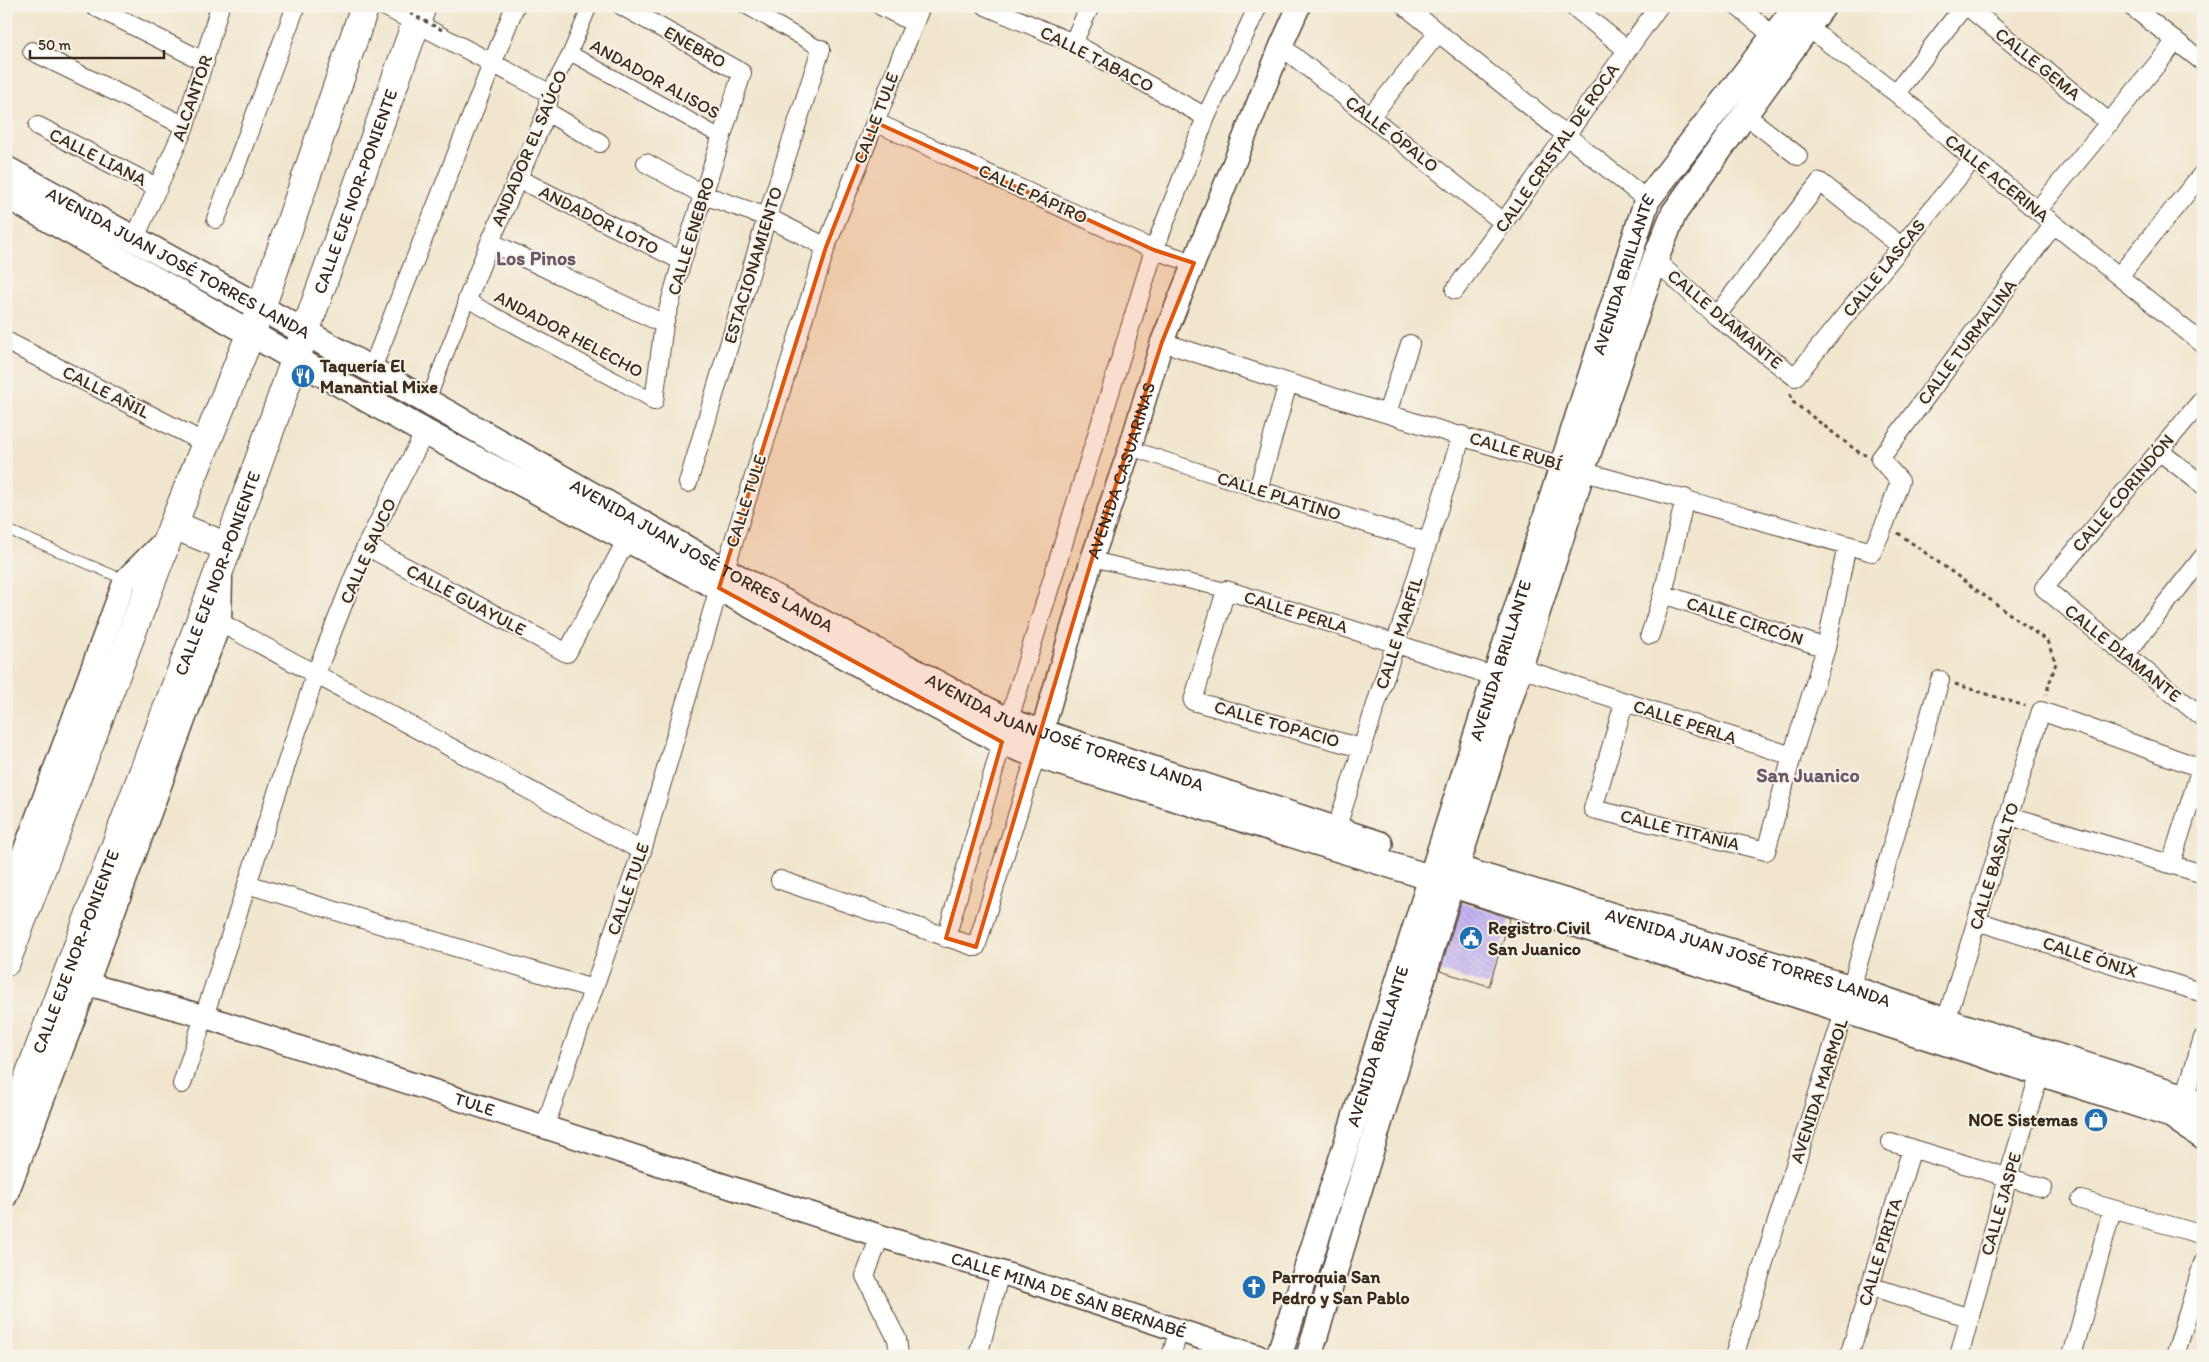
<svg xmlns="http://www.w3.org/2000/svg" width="2209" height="1362" font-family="Itim,sans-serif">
<defs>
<pattern id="building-back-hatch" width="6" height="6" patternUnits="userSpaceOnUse" patternTransform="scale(1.25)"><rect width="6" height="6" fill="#c3b0f7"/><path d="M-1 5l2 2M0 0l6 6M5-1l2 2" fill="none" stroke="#a08fc7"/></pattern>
</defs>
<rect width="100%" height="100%" fill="#f7f3e8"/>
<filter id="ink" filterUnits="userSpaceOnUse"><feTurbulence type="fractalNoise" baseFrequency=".02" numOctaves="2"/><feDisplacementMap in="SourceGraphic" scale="10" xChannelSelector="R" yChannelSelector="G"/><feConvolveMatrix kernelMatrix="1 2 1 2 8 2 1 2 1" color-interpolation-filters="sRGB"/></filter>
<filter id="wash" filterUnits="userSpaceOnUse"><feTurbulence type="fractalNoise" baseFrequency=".0096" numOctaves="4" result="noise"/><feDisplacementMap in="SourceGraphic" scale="20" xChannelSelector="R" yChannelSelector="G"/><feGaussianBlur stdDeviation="1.12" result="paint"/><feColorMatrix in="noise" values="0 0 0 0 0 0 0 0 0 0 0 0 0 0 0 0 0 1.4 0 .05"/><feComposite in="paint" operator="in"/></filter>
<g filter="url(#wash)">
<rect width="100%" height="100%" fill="#f1e6cd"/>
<g id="blocks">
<path fill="url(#building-back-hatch)" d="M1461,902l49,16 -21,68 -49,-15z"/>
</g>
</g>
<g filter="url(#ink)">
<use href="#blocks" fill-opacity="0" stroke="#564638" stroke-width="1"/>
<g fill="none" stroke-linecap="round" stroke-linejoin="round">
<g stroke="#564638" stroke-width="11">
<path id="service" d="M6,529l119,51"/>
</g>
<g stroke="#564638" stroke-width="16">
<path id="pedestrian" d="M745,6l76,43
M570,53l151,84
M549,93l21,-40 20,-47
M427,403l40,-103 187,101
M1130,448l128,42
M1092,559l134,31"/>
</g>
<g stroke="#564638" stroke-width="20">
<path id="minor" d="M94,6l111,56
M384,6l165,87 -2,19 -57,130 -23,58
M622,6l120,67 -60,188 -18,63 -10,77
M881,6l33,17
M986,6l87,37 133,74
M1405,6l242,194
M1573,6l53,43
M1737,6l45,37
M1967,6l143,117
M2131,6l72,56
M1799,21l97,72 77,66 230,185
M1073,43l17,-37
M1281,46l223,177
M32,51l153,75
M1896,93l68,-87
M547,112l53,31
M1744,114l54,42
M1370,117l68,-84
M875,122l279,128 40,13
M38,126l120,62
M646,163l58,32 63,22 59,30
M517,178l165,83
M2037,211l139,-170
M216,219l80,-213
M134,240l51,-114 35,-120
M490,242l174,82
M1655,260l61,56 79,61 178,-218
M2119,276l84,-103
M1455,290l204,-284
M1716,316l104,-134 82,65
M6,341l199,102
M1162,342c139,45 278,90 419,129 97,27 194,53 291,81l13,-29 15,-42 -20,-22 174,-235
M371,371l144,-365
M1288,383l-30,107 170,52
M2203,399l-159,189 159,130
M1387,413l23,-69
M2159,451l44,34
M688,483l79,-266 54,-168
M366,546l201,107 60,-114
M1663,594l163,54
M210,617l432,234
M1650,635l13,-41 22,-96
M2125,655l78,-98
M1520,668l272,88
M1624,703l-31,106 173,42 26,-95 34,-108 21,-103
M1361,748l-168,-47 33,-111 171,54 99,33
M2010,816l193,58
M1336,830l126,-395
M780,880l196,67 60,-192
M247,884l346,105
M1977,921l226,72
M946,938l56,-196 152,-492 52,-133 52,-111
M1946,1021l95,-310 160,57 -30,95
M182,1084l134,-411 50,-127 59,-114
M2185,1097l18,-59
M545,1126l97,-275 77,-263 107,-341 95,-241
M1891,1142l152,46
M2081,1200l122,35
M880,1236l-15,40 32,63 2,17
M1870,1286l100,32
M978,1356l22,-84
M1171,1356l8,-26
M1734,1356l111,-347 95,-329
M1849,1356l63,-208
M1959,1356l49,-179 35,-114
M2072,1356l40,-146
M2175,1356l28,-93"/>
</g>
<g stroke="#564638" stroke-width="25">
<g id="tertiary">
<path id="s1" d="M1037,749l55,-190 38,-111 32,-106 119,-296 18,-40"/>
<path d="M6,900l119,-320 40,-40"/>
<path id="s2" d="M65,981l22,3 116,32 677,220 120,36 257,84"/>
<path d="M6,1196l81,-212 133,-362 1,-44"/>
</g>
</g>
<g stroke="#564638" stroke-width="28">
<g id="secondary">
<path id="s3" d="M6,169l299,163 419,238 284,151 372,123"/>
<path d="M6,195l419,237 294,156 283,154 34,13 415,129 720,231 32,22"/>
<path id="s4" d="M1442,864l409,124 95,33 239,76 18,12"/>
<path id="s5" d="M1279,1356l368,-1156 150,-194"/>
<path d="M1309,1356l142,-472 131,-413 73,-211 19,-47 149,-207"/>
</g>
</g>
<g stroke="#564638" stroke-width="30">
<g id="primary">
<path d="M173,525l55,22"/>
<path d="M6,962l167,-437 88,-217 104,-302"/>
<path id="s6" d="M6,1137l222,-590 194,-541"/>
</g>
</g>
<path stroke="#564638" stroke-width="3" stroke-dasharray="4 4" stroke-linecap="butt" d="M1790,394l3,8 68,52 5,1
M1898,533l149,108 9,22 -10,31
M1955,684l70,22"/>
<use href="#service" stroke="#fff" stroke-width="9"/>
<use href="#pedestrian" stroke="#fff" stroke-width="14"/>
<use href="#minor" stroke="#fff" stroke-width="18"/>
<use href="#tertiary" stroke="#fff" stroke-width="22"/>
<use href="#secondary" stroke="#fff" stroke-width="25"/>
<use href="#primary" stroke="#fff" stroke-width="28"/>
<path stroke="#564638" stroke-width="3" stroke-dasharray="4 4" stroke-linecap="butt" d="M396,6l48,25"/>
</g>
</g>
<path fill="#df570d" fill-opacity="0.2" stroke="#df570d" stroke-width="4" stroke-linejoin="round" d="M875,122l279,128 40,13 -32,79 -70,217 -116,388 -30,-9 56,-196 -283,-154 107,-341z"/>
<defs>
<g id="restaurant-disc" transform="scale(1.25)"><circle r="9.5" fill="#1f6fb2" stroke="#f7f3e8"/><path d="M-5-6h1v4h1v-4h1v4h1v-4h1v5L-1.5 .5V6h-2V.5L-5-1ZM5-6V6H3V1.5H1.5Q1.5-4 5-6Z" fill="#fff"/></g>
<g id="civic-disc" transform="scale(1.25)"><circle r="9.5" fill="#1f6fb2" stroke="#f7f3e8"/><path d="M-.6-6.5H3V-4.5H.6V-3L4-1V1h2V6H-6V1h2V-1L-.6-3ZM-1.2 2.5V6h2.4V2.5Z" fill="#fff"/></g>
<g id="shop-disc" transform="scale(1.25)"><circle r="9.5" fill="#1f6fb2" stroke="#f7f3e8"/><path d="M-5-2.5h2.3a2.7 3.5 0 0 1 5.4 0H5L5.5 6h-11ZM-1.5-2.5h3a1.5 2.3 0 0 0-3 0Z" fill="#fff"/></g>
<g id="church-disc" transform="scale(1.25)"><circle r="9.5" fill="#1f6fb2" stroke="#f7f3e8"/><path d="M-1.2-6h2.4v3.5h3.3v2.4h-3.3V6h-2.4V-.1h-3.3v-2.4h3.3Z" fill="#fff"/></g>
</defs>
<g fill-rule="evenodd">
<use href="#restaurant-disc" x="303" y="376"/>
<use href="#civic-disc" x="1471" y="938"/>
<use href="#shop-disc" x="2096" y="1120"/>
<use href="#church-disc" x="1254" y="1287"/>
</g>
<g text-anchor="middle" stroke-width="4" stroke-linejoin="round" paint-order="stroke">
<g font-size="18" fill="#3b2a1e" stroke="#f7f3e8">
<text transform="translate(695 47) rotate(29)" y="6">ENEBRO</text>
<text transform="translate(1097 59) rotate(27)" y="6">CALLE TABACO</text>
<text transform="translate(2038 64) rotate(39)" y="6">CALLE GEMA</text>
<text transform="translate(655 79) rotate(29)" y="6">ANDADOR ALISOS</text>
<text transform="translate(192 98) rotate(-71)" y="6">ALCANTOR</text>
<text transform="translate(876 118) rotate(-69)" y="6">CALLE TULE</text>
<text transform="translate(1392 134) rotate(38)" y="6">CALLE ÓPALO</text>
<text transform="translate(529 148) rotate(-67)" y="6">ANDADOR EL SAÚCO</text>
<text transform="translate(1557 148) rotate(-55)" y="6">CALLE CRISTAL DE ROCA</text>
<text transform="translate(98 157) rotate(27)" y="6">CALLE LIANA</text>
<text transform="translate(1997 178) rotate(39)" y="6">CALLE ACERINA</text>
<text dy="6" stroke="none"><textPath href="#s6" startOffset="1008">CALLE EJE NOR-PONIENTE</textPath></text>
<text transform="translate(1033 194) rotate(25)" y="6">CALLE PÁPIRO</text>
<text transform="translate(599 220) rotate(27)" y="6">ANDADOR LOTO</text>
<text transform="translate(691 236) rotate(-73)" y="6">CALLE ENEBRO</text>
<text dy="6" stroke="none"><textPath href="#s3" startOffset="196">AVENIDA JUAN JOSÉ TORRES LANDA</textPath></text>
<text transform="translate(753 265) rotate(-73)" y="6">ESTACIONAMIENTO</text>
<text transform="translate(1884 268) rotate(-51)" y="6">CALLE LASCAS</text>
<text dy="6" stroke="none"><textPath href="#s5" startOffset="1135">AVENIDA BRILLANTE</textPath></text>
<text transform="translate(1725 319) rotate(40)" y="6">CALLE DIAMANTE</text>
<text transform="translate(569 334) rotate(28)" y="6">ANDADOR HELECHO</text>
<text transform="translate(1967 342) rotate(-53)" y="6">CALLE TURMALINA</text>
<text transform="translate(106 392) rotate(27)" y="6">CALLE AÑIL</text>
<text transform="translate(1516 451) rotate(17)" y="6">CALLE RUBÍ</text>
<text dy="6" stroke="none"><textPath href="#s1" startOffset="291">AVENIDA CASUARINAS</textPath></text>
<text transform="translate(2123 493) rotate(-50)" y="6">CALLE CORINDÓN</text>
<text transform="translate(1279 496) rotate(17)" y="6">CALLE PLATINO</text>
<text transform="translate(746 501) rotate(-72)" y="6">CALLE TULE</text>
<text transform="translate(368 551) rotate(-66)" y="6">CALLE SAUCO</text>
<text dy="6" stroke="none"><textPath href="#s3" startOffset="796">AVENIDA JUAN JOSÉ TORRES LANDA</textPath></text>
<text dy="6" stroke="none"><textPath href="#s6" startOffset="602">CALLE EJE NOR-PONIENTE</textPath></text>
<text transform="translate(466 600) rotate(28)" y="6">CALLE GUAYULE</text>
<text transform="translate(1296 612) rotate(17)" y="6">CALLE PERLA</text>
<text transform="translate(1745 621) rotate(18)" y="6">CALLE CIRCÓN</text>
<text transform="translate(1399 633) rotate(-72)" y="6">CALLE MARFIL</text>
<text transform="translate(2123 653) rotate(39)" y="6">CALLE DIAMANTE</text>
<text dy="6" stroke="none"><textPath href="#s5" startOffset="730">AVENIDA BRILLANTE</textPath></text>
<text transform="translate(1685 722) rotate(18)" y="6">CALLE PERLA</text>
<text transform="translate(1277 724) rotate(16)" y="6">CALLE TOPACIO</text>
<text dy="6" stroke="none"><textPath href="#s3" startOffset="1201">AVENIDA JUAN JOSÉ TORRES LANDA</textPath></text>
<text transform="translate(1680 830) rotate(14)" y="6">CALLE TITANIA</text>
<text transform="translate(1994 866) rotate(-73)" y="6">CALLE BASALTO</text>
<text transform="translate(628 889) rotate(-71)" y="6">CALLE TULE</text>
<text dy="6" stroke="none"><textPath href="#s6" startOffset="198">CALLE EJE NOR-PONIENTE</textPath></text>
<text dy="6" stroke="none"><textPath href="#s4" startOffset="320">AVENIDA JUAN JOSÉ TORRES LANDA</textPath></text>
<text transform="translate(2090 957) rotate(18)" y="6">CALLE ÓNIX</text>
<text dy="6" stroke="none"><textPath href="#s5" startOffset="325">AVENIDA BRILLANTE</textPath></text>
<text transform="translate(1819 1091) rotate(-72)" y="6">AVENIDA MARMOL</text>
<text dy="6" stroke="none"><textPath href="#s2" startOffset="428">TULE</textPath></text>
<text transform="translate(2001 1204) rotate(-74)" y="6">CALLE JASPE</text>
<text transform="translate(1880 1252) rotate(-73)" y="6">CALLE PIRITA</text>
<text dy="6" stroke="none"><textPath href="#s2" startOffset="1052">CALLE MINA DE SAN BERNABÉ</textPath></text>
</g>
<g font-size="18" font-weight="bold" fill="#3b2a1e" stroke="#f7f3e8" text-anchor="start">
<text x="320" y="372">Taquería El<tspan x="320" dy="21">Manantial Mixe</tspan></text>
<text x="1488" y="934">Registro Civil<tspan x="1488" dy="21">San Juanico</tspan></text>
<text x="2078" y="1126" text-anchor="end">NOE Sistemas</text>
<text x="1272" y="1283">Parroquia San<tspan x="1272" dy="21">Pedro y San Pablo</tspan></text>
</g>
<g font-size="20" font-weight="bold" fill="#6b596a" stroke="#f7f3e8">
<text x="536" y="265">Los Pinos</text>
<text x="1808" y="782">San Juanico</text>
</g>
</g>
<rect width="2209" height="1362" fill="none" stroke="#f7f3e8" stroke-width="25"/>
<path d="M30 50v8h134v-8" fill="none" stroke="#3b2a1e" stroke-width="2.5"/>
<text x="38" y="50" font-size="15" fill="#3b2a1e" stroke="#f7f3e8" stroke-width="4" paint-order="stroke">50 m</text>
</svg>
